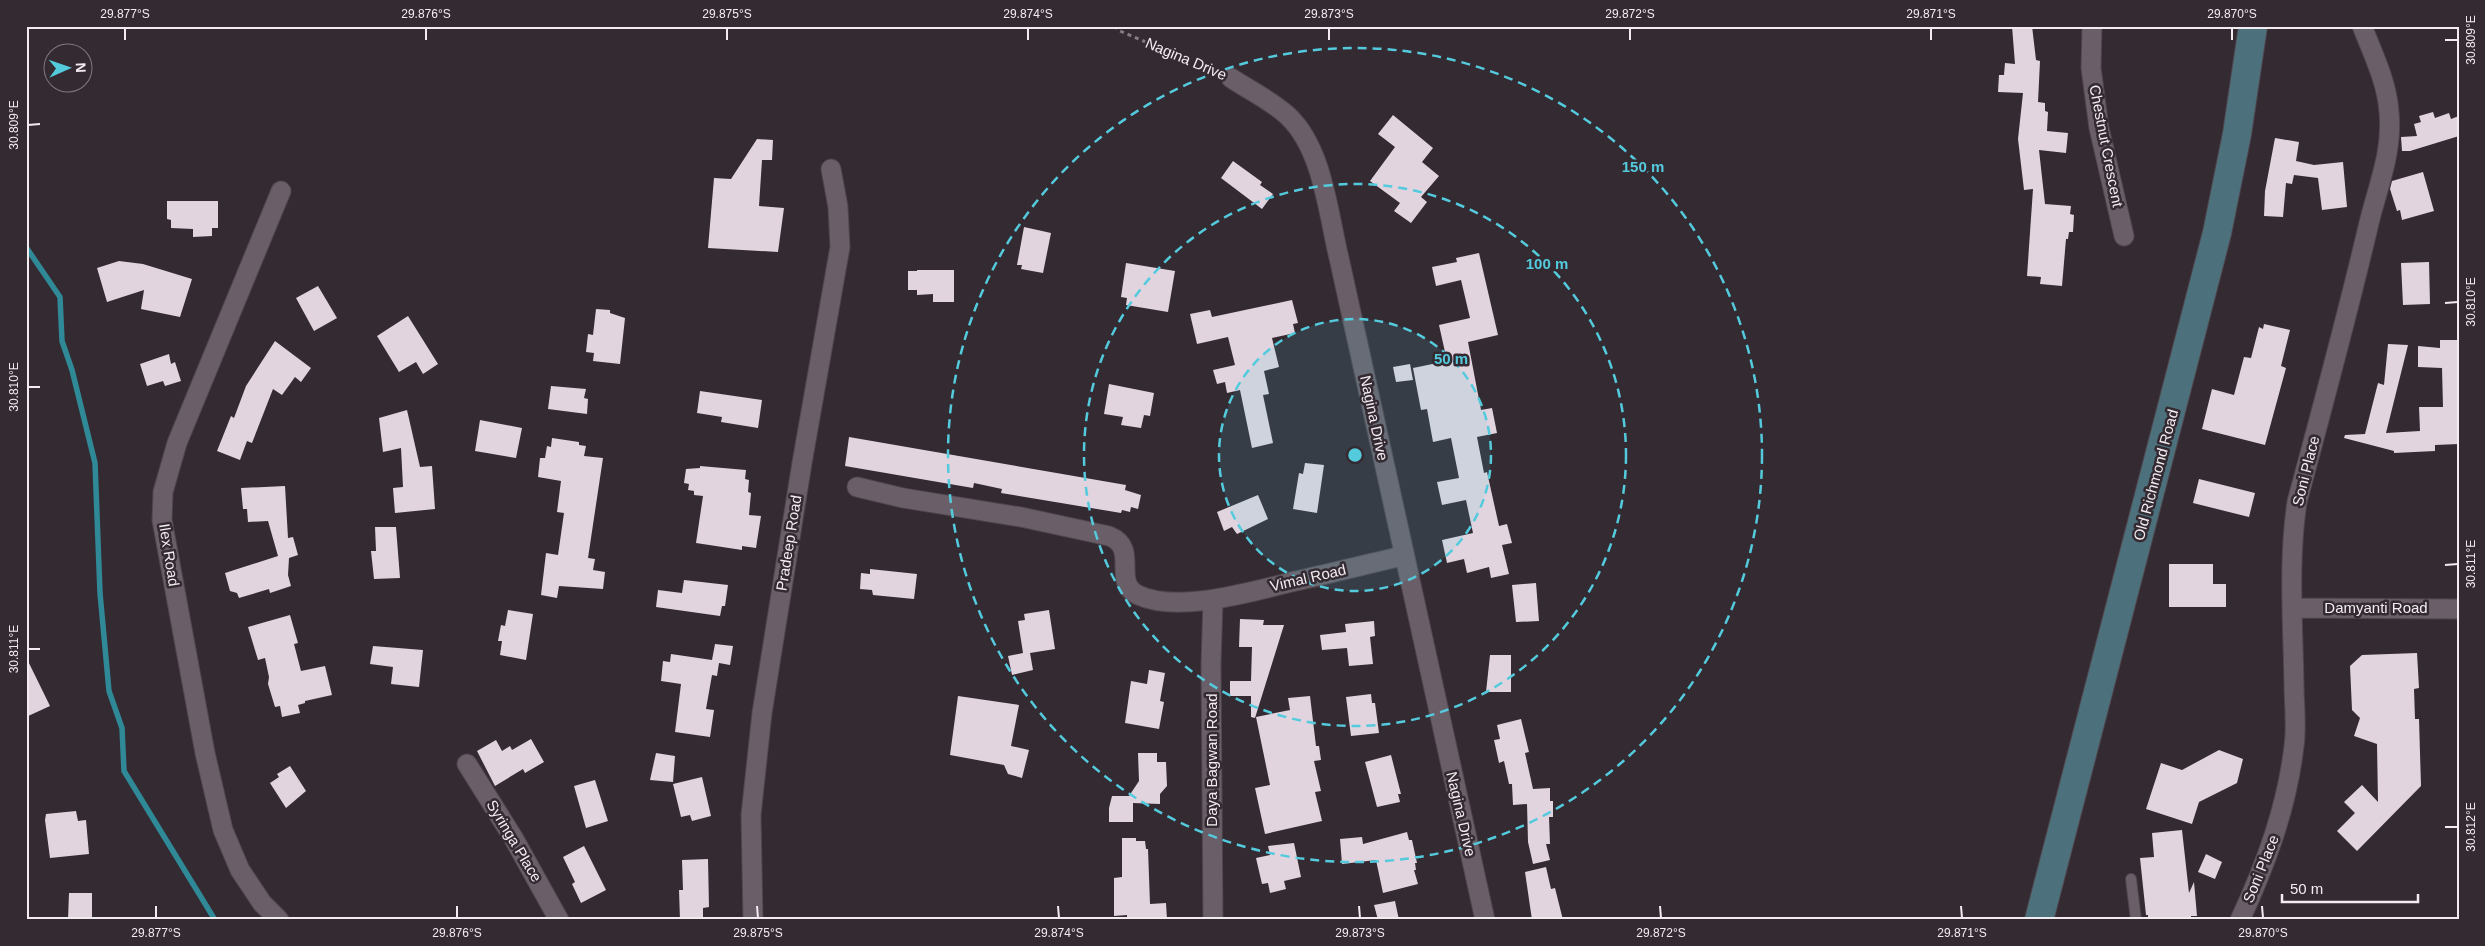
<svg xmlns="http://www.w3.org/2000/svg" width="2485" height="946" font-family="Helvetica,sans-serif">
<rect width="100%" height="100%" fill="#342a32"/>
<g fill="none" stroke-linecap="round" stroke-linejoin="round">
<path stroke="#2f8996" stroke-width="5.5" d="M26,247l34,50 2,44 10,29 23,93 5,130 9,98 13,37 2,43 91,149"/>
</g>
<path fill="#e1d4df" d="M2012,26h20l4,34 4,1 -2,41 7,1v8l3,1 -1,19 21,2 -2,20 -27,-3 6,54 26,2 -1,8 4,1 -1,17h-4l-1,7h-2l-4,47 -22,-2 1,-7 -14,-1 6,-87 -9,1 -6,-51 5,-46 -25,-1 1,-17h5l1,-12 10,1z
M2433,112l2,6 14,-5 2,6 8,-3v20l-49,15h-8l-1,-14 16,-1 -3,-12 7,-2 -2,-6z
M1393,115l40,33 -11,14 17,14 -18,21 6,5 -16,21 -17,-12 6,-8 -30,-22 25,-34 -17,-13z
M2275,138l24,4 -3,19 18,4 29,-3 4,45 -25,3 -4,-32 -24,-3 -2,9 -6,-1 -3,34 -19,-1 1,-25z
M757,139l16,1 -1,20h-10l-3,46 25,2 -6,44 -70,-4 6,-70 17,1z
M1233,161l29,21 -2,3 13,9 -11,15 -41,-31z
M2423,172l11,39 -32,9 -2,-10 -3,1 -7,-22 2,-8z
M167,201h51v27h-6v8l-19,1v-8l-22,-1v-8l-4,-1z
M1024,227l27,6 -8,40 -22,-4 1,-4h-5z
M1479,253l19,82 -30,7 13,68 11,-2 5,25 -20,4 7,36 3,-1 12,54 8,-2 5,19 -10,2 7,29 -18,4 -2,-11 -22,6 -3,-14 -17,4 -5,-23 31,-7 -7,-33 -24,5 -5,-23 22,-4 -8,-40 -18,4 -6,-33 -6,1 -8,-42 34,-7 -8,-36 31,-7 -9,-38 -25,6 -4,-19 25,-5 -1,-4z
M119,261l24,3 49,15 -12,38 -39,-8 3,-19 -37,12 -10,-34z
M2429,262l1,42 -27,1 -2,-42z
M1126,263l49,8 -7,41 -42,-7 1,-7 -6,-1z
M917,270h37v32h-21v-8l-16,1v-5h-9v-19h9z
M318,286l19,32 -23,13 -18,-33z
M1292,300l6,23 -5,1 2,9 -23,5 7,29 -15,4 5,23 -6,1 10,48 -21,5 -12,-58 -13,3 -2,-11 -8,2 -4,-14 22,-5 -7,-28 -31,7 -7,-30 20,-4 2,7z
M596,309l14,1v3l15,5 -5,46 -27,-3 1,-8 -8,-1 2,-18 5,1z
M408,316l30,48 -15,10 -7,-12 -17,10 -22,-36z
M2264,324l26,6 -9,36 5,2 -21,77 -63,-16 10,-40 22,6 10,-38 7,1 8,-31 4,2z
M2440,340h17l2,104 -24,1v6l-41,2v-2l-50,-13 1,-3 20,-1 13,-51 6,2 4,-41 20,1 -22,88 34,-2 -1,-24h24l-1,-39 -24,-1v-21l22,2z
M275,341l36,27 -10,14 -6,-5 -13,18 -9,-6 -21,54 -5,-2 -7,19 -23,-9 14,-35 3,2 12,-32z
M169,354l2,10 4,-2 6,19 -16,5 -2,-5 -16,5 -7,-22z
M1410,364l3,16 -17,2 -3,-15z
M1109,384l45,9 -4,23 -6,-1 -3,13 -20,-3 2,-8 -19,-3z
M551,386l35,3 -2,9 4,1 -1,15 -39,-5z
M700,391l62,9 -4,28 -37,-6 1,-5 -25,-4z
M407,410l13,57 12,-1 3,43 -40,4 -2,-25 10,-1 -2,-39 -18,4 -4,-34z
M480,420l42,8 -6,30 -41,-7z
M849,437l277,48 -1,5 16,5 -3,14 -7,-2 -1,5 -8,-2 -1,3 -120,-20 1,-4 -28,-6 -1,5 -128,-22z
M552,438l27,4v3l7,1 -2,10 19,2 -15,100 7,1 -2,11 12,2 -2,17 -44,-3 -2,12 -16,-3 5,-42 12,2 6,-42 -7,-1 4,-31 -23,-4 2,-19h5l2,-12 4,1z
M1305,463l19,2 -7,48 -24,-4 6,-36 4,1z
M700,466l46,4 -1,9 4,1 -1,12 3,1 -2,22 12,1 -5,32 -14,-2v4l-46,-7 7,-47 -9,-1v-4l-6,-1 1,-6 -5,-1 2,-14 14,-1z
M2199,479l56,14 -6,24 -56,-14z
M285,486l3,52 5,-1 5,18 -9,3 -1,17 3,11 -21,7 -1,-4 -30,9 -2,-5 -7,-2 -5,-18 53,-17 -10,-35 -20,1 -1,-13h-4l-2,-21z
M1258,495l10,24 -31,15 -5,-7 -8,4 -7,-19z
M375,527h21l4,51 -26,1 -3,-28h5z
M2169,564h44v20h13v23h-57z
M870,569l47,5 -3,25 -41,-4 -1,-5 -12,-1 1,-16 9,1z
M684,580l44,5 -3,21h-3l-2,10 -64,-9 2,-17 24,3z
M1536,583l3,38 -23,1 -4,-37z
M508,610l25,4 -7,46 -26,-5 2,-14h-4l3,-16 4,1z
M1049,610l6,39 -25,4 3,17 -21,5 -4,-19 15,-3 -5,-32 7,-1 -1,-6z
M290,615l8,28 -4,1 7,27 24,-5 7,29 -27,6v2l-7,2 2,8 -18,4 -2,-11 -5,1 -7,-23 1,-7 -4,-19 -7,2 -10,-33z
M1240,619l24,1 -1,5h21l-29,93 -4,-1v-21h-21v-15h21l1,-34h-13z
M1374,621l1,15 -5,1 3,27 -24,2 -2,-18 -25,2 -2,-15 26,-3 -1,-8z
M715,644l18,2 -3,19 -11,-2 -2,13 -5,-1 -6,34 8,1 -4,27 -35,-5 6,-48 -20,-3 2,-20 7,1 1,-8 41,6z
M373,646l50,4 -4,37 -28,-3 2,-17 -23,-3z
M2417,653l2,35 -5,1 1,30h4l2,67 -64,65 -20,-20 18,-18 -11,-11 18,-17 16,17 -1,-58 -23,-8 6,-18 -8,-8 -2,-44 12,-11z
M1490,655h21v37h-25z
M26,657l24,49 -24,11z
M1149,670l16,3 -5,28 4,1 -5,27 -34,-6 6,-42 16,3z
M1371,694l1,9h3l4,30 -28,3 -5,-39z
M958,696l61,9 -8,41 18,4 -7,28 -14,-4 -4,-9 -54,-10z
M1310,696l6,50h3l2,14 -7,1 7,30 -6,1 7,29 -57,13 -10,-46 15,-3 -14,-68 34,-7 -2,-12z
M1521,719l8,33 -4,1 8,36 17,-1v13h3v16h-4l1,27h-4l4,16 -17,4 -5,-22 -1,-38 -14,1 -1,-21h-3l-5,-23 -5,2 -5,-23 6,-1 -3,-14z
M531,739l13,23 -19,11 -2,-4 -28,17 -18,-35 19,-11 6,11 8,-5 2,4z
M2219,750l24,9 -6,24 -38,19 -7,22 -46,-15 15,-46 21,7z
M656,753l19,3 -2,26 -23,-2z
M1138,753h19v9h9l1,24 -7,8v10l-27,-1v19h-24v-14l3,-12h17l10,-15z
M1391,755l10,39h-3l2,8 -23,5 -12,-45z
M290,766l16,25 -20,17 -16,-25 9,-6 -2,-3z
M702,777l9,39 -19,5 -2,-6 -9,2 -8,-33z
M595,780l13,41 -22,7 -12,-42z
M76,811l2,10 8,-1 3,34 -39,4 -5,-38 1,-6z
M2182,830l7,63 5,-11 3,34h-6v4h-43v-5h-2l-6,-57 14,-1 -2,-24z
M1407,832l2,8h3l5,23h-2l1,7h-2l4,14 -35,9 -7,-33 -34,4 -2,-25 22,-2 1,7z
M1122,838h14v3h9l1,8h2l2,55 16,-1 1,17h-40v-5l-13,1v-38l8,-1z
M1294,843l7,34 -17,4 2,8 -16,4 -2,-10 -6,1 -6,-26 14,-3 -2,-9z
M584,846l22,44 -25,13 -9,-19 3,-2 -12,-25z
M2206,854l16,8 -7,17 -17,-7z
M708,859l1,48 -6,1v12h-23l-1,-30h4l-1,-30z
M1546,867l5,22 4,-1 8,32h-31l-7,-48z
M69,893h23v27h-24z
M1395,901l4,19h-21l-4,-15z"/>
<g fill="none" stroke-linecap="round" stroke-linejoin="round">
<g stroke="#4f464e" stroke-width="12">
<path id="lane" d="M2131,879l5,41"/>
</g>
<g stroke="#4f464e" stroke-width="21">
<path id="street" d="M2092,26l-1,42 8,60 25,108
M1231,78c18,12 41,23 57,38 35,33 40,97 51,142l146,662
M857,487l46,11 118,19 88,19c31,12 2,46 29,59 41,19 115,-4 158,-14 36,-8 71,-17 107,-25
M1213,600l-2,64 2,256
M2293,608l166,1
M467,764l47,75 45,81
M279,920l-17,-17 -22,-33 -17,-40 -18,-77 -43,-233 1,-28 14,-49 104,-252
M753,920l-2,-105 11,-102 40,-250 38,-216 -2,-40 -7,-38
M2240,920c26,-56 47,-113 54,-174 3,-20 0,-42 0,-61 -1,-61 -6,-123 3,-183 25,-93 50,-185 72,-279 9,-37 24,-72 20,-111 -2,-30 -16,-58 -27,-86"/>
</g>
<g stroke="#4f464e" stroke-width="30">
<path id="secondary" d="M2039,920l178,-687 20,-99 16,-108"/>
</g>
<path stroke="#847c83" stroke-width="3" stroke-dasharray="4 4" stroke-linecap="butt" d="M1114,26l6,5 96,41"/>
<use href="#lane" stroke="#6a5f68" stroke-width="10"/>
<use href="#street" stroke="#6a5f68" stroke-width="19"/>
<use href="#secondary" stroke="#4d717c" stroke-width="28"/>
</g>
<path fill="none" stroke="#f2ecf1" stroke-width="2" d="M125,28v12M426,28v12M727,28v12M1028,28v12M1329,28v12M1630,28v12M1931,28v12M2232,28v12M2445,40h13M28,125l12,-1M2445,303l13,-1M28,387h12M2445,565l13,-1M28,649h12M2445,827h13M156,906v12M457,906v12M757,906l1,12M1058,906l1,12M1359,906l1,12M1660,906l1,12M1961,906l1,12M2262,906l1,12"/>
<circle cx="1355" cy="455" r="136" fill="#54cadd" fill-opacity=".12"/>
<g fill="none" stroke="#54cadd" stroke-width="2.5" stroke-dasharray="9 6">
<circle cx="1355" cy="455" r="136"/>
<circle cx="1355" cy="455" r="271"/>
<circle cx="1355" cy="455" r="407"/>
</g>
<g text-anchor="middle" stroke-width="5" stroke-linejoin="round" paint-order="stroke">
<g font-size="15" fill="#f2ecf1" stroke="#342a32">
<text transform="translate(1186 59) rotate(23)" y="5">Nagina Drive</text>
<text transform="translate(2106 146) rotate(79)" y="5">Chestnut Crescent</text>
<text transform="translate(1374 418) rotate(78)" y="5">Nagina Drive</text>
<text transform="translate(2306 471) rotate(-76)" y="5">Soni Place</text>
<text transform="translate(2156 475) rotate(-75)" y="5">Old Richmond Road</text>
<text transform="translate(789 543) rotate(-81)" y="5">Pradeep Road</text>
<text transform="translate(169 555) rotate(81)" y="5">Ilex Road</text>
<text transform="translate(1308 578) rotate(-13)" y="5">Vimal Road</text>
<text x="2376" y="613">Damyanti Road</text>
<text transform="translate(1212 760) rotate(-90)" y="5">Daya Bagwan Road</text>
<text transform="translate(1461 814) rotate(77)" y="5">Nagina Drive</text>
<text transform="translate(514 841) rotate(59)" y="5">Syringa Place</text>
<text transform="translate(2261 869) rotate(-68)" y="5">Soni Place</text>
</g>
</g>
<circle cx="1355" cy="455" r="8" fill="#54cadd" stroke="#342a32" stroke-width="2.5"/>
<g font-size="15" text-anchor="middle" font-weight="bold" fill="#54cadd" stroke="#342a32" stroke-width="5" stroke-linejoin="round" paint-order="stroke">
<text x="1643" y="172">150 m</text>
<text x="1547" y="269">100 m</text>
<text x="1451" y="364">50 m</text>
</g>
<rect width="2485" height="946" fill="none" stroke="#342a32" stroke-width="55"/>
<g transform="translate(68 68) rotate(88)"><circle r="24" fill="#342a32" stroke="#80787e"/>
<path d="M0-4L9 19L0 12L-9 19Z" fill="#54cadd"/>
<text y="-8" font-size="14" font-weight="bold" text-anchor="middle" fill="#f2ecf1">N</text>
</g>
<path d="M2282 894v8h136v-8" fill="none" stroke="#f2ecf1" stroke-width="2.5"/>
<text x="2290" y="894" font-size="15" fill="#f2ecf1" stroke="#342a32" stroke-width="4" paint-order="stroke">50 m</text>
<rect x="28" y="28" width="2430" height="890" fill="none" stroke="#f2ecf1" stroke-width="2"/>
<g font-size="12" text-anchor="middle" fill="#f2ecf1">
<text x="125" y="18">29.877°S</text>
<text x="426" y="18">29.876°S</text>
<text x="727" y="18">29.875°S</text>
<text x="1028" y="18">29.874°S</text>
<text x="1329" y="18">29.873°S</text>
<text x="1630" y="18">29.872°S</text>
<text x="1931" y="18">29.871°S</text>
<text x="2232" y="18">29.870°S</text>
<text transform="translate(2471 40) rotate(-90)" y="4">30.809°E</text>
<text transform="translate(14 125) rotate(-90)" y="4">30.809°E</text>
<text transform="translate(2471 302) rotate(-90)" y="4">30.810°E</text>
<text transform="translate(14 387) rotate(-90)" y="4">30.810°E</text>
<text transform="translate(2471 564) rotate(-90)" y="4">30.811°E</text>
<text transform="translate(14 649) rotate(-90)" y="4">30.811°E</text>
<text transform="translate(2471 827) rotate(-90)" y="4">30.812°E</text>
<text x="156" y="937">29.877°S</text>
<text x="457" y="937">29.876°S</text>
<text x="758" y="937">29.875°S</text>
<text x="1059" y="937">29.874°S</text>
<text x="1360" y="937">29.873°S</text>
<text x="1661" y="937">29.872°S</text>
<text x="1962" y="937">29.871°S</text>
<text x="2263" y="937">29.870°S</text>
</g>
</svg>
